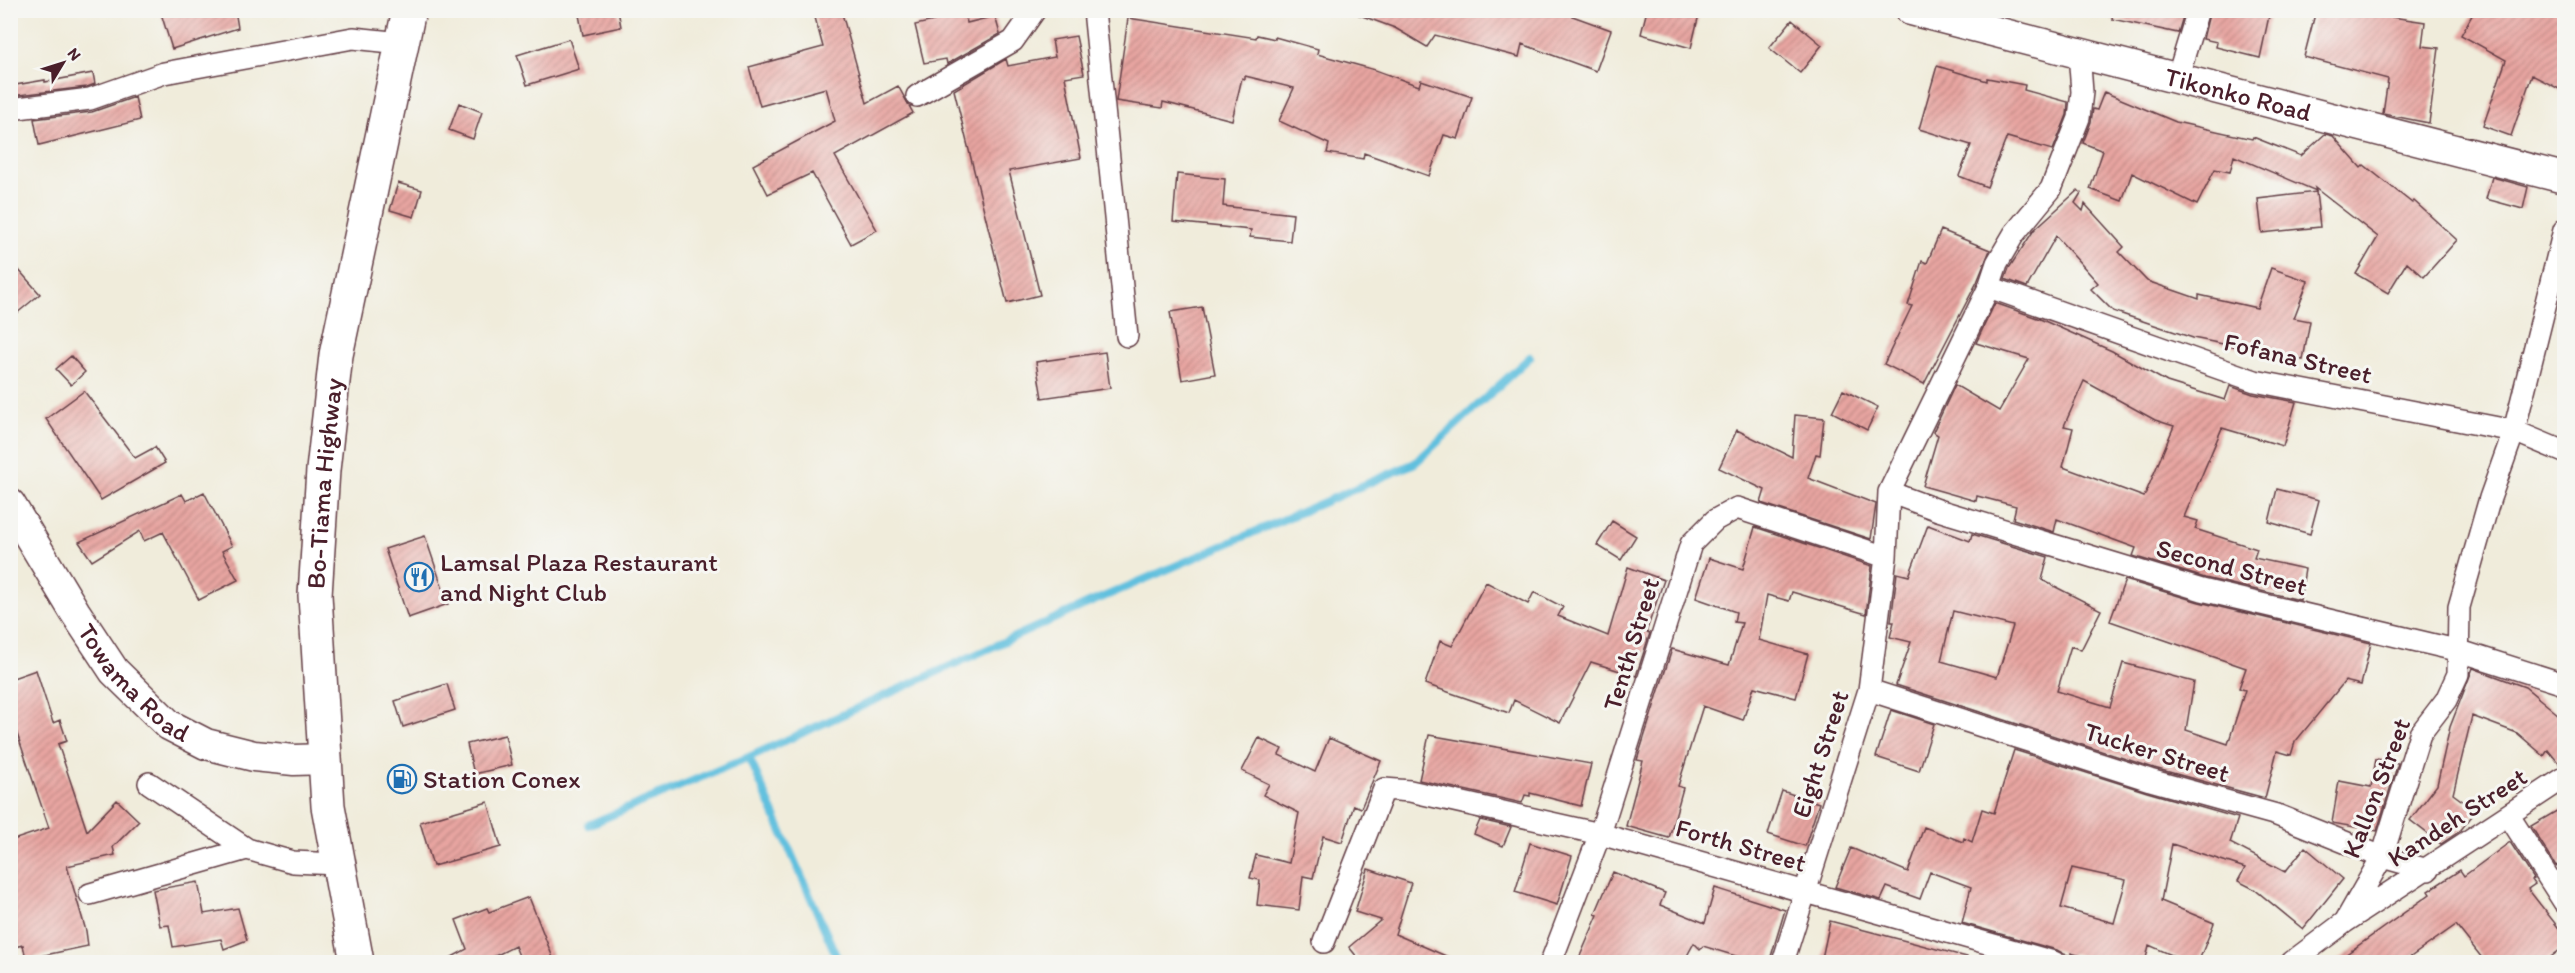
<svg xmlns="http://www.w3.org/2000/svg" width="2575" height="973" font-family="Itim,sans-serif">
<defs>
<pattern id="building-hatch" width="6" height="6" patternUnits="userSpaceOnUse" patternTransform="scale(1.5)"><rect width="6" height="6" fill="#e8a5a1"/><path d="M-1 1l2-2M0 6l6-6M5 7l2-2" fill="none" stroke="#be8683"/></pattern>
</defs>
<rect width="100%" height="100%" fill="#f6f6f2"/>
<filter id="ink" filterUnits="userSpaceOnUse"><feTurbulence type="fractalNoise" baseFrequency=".0167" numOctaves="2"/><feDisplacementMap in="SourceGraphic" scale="12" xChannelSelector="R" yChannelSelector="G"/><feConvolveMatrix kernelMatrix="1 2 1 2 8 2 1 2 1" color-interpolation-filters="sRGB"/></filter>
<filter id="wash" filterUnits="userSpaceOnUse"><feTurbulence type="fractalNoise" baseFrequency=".008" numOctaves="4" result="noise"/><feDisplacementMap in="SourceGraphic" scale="24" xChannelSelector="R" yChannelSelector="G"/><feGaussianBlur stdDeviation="1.35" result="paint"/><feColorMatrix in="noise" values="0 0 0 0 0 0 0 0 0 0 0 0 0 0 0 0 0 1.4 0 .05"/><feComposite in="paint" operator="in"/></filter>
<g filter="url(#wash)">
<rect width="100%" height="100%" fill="#f0ecdb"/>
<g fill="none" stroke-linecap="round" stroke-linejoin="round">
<path stroke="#60c0de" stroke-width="8" d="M749,757l90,205
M588,825l161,-68 338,-153 328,-141 115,-106"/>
</g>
<g id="blocks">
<path fill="url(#building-hatch)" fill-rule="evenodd" d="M160,10h75l3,18 -66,21z
M578,10h40l3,17 -38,8z
M813,10h28l26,93 31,-17 15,27 -78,43 42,74 -26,14 -39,-71 -44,21 -15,-29 82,-44 -9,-33 -66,18 -11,-39 74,-20z
M931,10h34l2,13 28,-7 5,18 -53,30 -1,-5 -22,4 -9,-38 19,-4z
M1354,10h202l55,20 -15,41 -74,-27 -3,13 -84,-22 -8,12 -32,-19 -41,-15z
M1647,10h53l-9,38 -50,-14z
M2113,10h72l-7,23 -66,-14z
M2210,10h34l25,6 -9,42 -44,-11 1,-5 -14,-3z
M2316,10h77l-2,7 34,5 -3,24 17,2 -10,75 -46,-9 5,-35 -84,-22z
M2475,10h90v82l-33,-17 -21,61 -28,-10 23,-66 -45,-25z
M1128,18l128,20 1,-3 18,4v-2l43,12 -1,5 58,16 44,16 2,-6 51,17 -14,42 -14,-4 -15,41 -65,-23 -1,6 -36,-6 2,-9 -50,-23 15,-33 -49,-12v3l-3,-1 -10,42 -69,-18 -1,6 -46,-7z
M1792,20l30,25 -22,28 -31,-25z
M1076,36l8,38 -19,3 16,81 -72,13 31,124 -33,8 -53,-213 52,-31 2,7 47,-9 -3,-17z
M569,39l10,30 -52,16 -10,-30z
M1937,66l50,15v-3l38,7 -1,5 44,12 -1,13 -14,35 -46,-13 -20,50 -28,-11 12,-31 -52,-16z
M93,73l2,11 -8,3 -77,9v-10l35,-6v2z
M2104,92l72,30 76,17 1,-2 48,19 24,-22 8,2 28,32 3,-3 48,38 2,-2 43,39 -33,37 -17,-15 -19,31 -32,-19 22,-37 -63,-49 1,3 -82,-35 -4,16 -15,-3 -18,36 -65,-32 -10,28 -32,-12 13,-38 -20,-8 8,-21 2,-13 4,1z
M135,97l5,23 -101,25 -5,-26 58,-7z
M459,103l23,9 -9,27 -24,-9z
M1177,174l48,5 -2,27 70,8 -3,27 -40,-4 1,-7 -78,-8z
M2492,177l36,10 -5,22 -37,-10z
M398,183l24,7 -8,27 -24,-7z
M2078,190l3,3 -6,10 8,8 2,-7 39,43 -5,5 28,29 52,18v-4l58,13 14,-40 37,13 -14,37 16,3 -7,39 -110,-22 -80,-27 -22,-22 7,-6 -42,-47 -29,51 -22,-8 4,-11 25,-38z
M2316,192l4,35 -58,6 -4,-34z
M1941,230l49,20 -13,32 -53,102 -40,-20 28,-58 -4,-1 14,-44 5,2z
M10,260l30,34 -30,25z
M1995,303l45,16 72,32 55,31 58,18 5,-14 23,8 43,8 -13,44 -61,-18 -38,89 14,4 -3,8 62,20 -3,9 51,11 -5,31 -95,-22 -72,-22 3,-8 -79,-29 -3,13 -41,-13 3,-13 -39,-10 -1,5 -53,-15 15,-51 -5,-3 22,-47 44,26 30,-52 -53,-16zM2084,381l71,39 19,6 -30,71 -81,-30 10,-39 -9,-2z
M1202,307l13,67 -33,6 -12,-68z
M1105,352l5,36 -68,10 -6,-36z
M71,356l14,16 -14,13 -15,-16z
M1843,390l35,17 -11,23 -35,-18z
M84,391l51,67 20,-11 10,16 -64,37 -55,-81z
M1795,415l29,3 -4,37 -4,-1 -8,24 68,26 -5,35 -110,-36 4,-13 -46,-22 18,-38 55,27z
M2277,489l42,11 -9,34 -41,-12z
M204,492l28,54 -10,5 16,29 -39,20 -36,-68 -19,9 -4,-10 -48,30 -13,-19 103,-48 4,7z
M1612,521l24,15 -15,24 -24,-15z
M1928,525l42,16 2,-7 76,23 -6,23 59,30 -20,40 -10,-4 -14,45 53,16 13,-44 71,19 -8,48 42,14 17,-54 -6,-2 7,-20 -136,-47 15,-41 74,22 172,41 -10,42 -16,-4 -50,61 -4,13 -14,-4 -12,47 -111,-30 -258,-83 15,-43 -21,-5 4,-15h-3l6,-49 12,3zM1953,611l60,15 -16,51 -56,-16z
M1755,527l117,39 -6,48 -74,-22 -3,9 -22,-6 -8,45 49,14 -12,44 -42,-11 -11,33 -40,-14 -25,80 5,2 -14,50 -43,-12 17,-65 -6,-1 35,-111 57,16 13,-42 -8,-1 2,-10 -40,-14 13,-40 34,11z
M425,536l23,68 -40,14 -23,-69z
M1628,567l36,13 -18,52 4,1 -14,43 -45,-14 -31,61 -46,-23 -5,13 -84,-29 15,-43 12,5 34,-64 42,22 6,-12 29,15 -5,9 50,20z
M2473,668l52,19 40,33v45l-4,1 -13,-16 -4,6 -27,-23 -45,-17 -19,78 23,17 -16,20 -19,13 -31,-24 27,-35 13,-58z
M36,670l17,53 7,-3 7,21 -9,3 29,87 30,-31 22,21 -26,26 2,8 -48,11 19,65 2,15 -62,13 -3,-14 -13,3v-107l39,-13 -39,-115v-34z
M447,684l8,26 -52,17 -8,-26z
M1891,710l43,14 -15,47 -43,-14z
M505,735l7,30 -38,9 -7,-30z
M1429,735l162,29 -10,42 -51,-13v3l-5,-1 -3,8 -103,-23z
M1259,738l23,11 -3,6 36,17 14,-34 52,23 -20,47 -7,-3 -12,37 -19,-6 -10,42 -10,-2 -4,34 -42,-5 3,-25 -10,-2 6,-23 33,8 10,-50 -36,-18 6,-11 -27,-13z
M2014,750l133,42 91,26 -8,25 55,29 20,-25 38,32 -40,50 -49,-40 -16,-8 7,-13 -73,-24 -11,57 53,22 -16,40h-8l-41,-18 -4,18h-40l-34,-10v3l-7,-2 -7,-4 -95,-27 9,-36 -41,-15 -10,27 -33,-12 -6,13 -46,-13 16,-39 57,24 16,-45 39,15 1,-4 8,4 10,-33 12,4zM2072,868l54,12 -12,43 -53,-15z
M2376,759l22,4 -21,68 -45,-8 7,-42 32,6z
M1782,791l37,12 -14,43 -37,-12z
M488,802l13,45 -68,19 -13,-44z
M2565,806v54l-9,6 -25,-40z
M1480,820l31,7 -8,19 -29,-12z
M2510,842l24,37 -2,1 3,4 -7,5 37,47v10l-22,17h-57l-30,-38 -54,38h-68l96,-69 -2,-3 32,-21 4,6z
M1530,843l42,13 -15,49 -42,-13z
M1368,869l43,14 -16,51 67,29h-100l-13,-16 32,-27 -26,-8z
M1613,872l52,21 -5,12 45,18 10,-35 70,22 -16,53h-10l-56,-17 -3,3 -6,-6 -11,20h-106l21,-48 -3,-1z
M198,882l6,32 34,-6 9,32 -23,9 -3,-10 -48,8 -4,-22 -9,1 -7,-36z
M529,897l26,66h-33l-7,-17 -34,17h-40l26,-14 -11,-29 31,-12 2,4z
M1830,921l137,36 -1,6h-145z"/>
</g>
</g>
<g filter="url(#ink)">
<use href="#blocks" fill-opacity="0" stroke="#633e45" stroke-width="1.5"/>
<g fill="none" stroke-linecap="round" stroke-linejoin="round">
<g stroke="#633e45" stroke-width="24">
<path id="street" d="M1094,10l33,326
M2177,79l21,-69
M917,96l96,-55 22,-31
M10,109l80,-10 74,-26 189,-35 48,5
M1989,287l266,94 259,50 50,21
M1889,492l49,18 264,80 258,61 104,33
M1869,690l281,90 127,35 105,42 46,13
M149,783l98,66 46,13 44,2
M2509,816l55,86
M90,894l157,-45
M2345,922l37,-65 38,-123 26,-34 12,-26 1,-67 31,-109 24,-67 50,-201
M1324,942l60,-153 26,2 190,43 454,128
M1551,962l49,-128 91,-290 24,-24 22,-12 149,49
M1783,962l86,-272 17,-133 3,-65 100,-205 8,-24 17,-29 37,-45 28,-71 3,-26 -3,-39
M2292,962l53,-40 219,-144"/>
</g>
<g stroke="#633e45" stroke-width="33">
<g id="secondary">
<path id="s1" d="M1911,10l653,168"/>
<path id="s2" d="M10,504l65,108 39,59 55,54 37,19 48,12 40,4 32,-1"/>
</g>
</g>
<g stroke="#633e45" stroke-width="36">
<g id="highway">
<path id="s3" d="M357,962l-29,-156 -13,-211 8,-125 13,-115 73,-345"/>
</g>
</g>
<use href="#street" stroke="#fff" stroke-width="21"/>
<use href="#secondary" stroke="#fff" stroke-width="30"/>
<use href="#highway" stroke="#fff" stroke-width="33"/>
</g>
</g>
<defs>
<g id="restaurant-ring" transform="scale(1.5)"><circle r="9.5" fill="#f6f6f2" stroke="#1f6fb2" stroke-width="1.5"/><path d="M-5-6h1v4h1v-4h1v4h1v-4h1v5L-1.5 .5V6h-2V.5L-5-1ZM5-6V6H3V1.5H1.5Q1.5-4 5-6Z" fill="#1f6fb2"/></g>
<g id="fuel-ring" transform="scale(1.5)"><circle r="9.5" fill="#f6f6f2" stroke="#1f6fb2" stroke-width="1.5"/><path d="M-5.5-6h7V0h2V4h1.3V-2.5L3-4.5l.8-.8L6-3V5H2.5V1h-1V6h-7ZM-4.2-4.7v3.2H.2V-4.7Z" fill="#1f6fb2"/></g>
</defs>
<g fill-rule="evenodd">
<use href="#restaurant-ring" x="419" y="577"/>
<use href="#fuel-ring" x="402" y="779"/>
</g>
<g text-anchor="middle" stroke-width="6" stroke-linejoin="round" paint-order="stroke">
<g font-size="26" fill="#4a1f2b" stroke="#f6f6f2">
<text dy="9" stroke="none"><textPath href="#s1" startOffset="338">Tikonko Road</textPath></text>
<text transform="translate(2298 358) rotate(13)" y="9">Fofana Street</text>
<text dy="9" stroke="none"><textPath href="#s3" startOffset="482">Bo-Tiama Highway</textPath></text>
<text transform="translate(2232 567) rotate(15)" y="9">Second Street</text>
<text transform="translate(1631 644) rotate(-73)" y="9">Tenth Street</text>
<text dy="9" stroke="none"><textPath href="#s2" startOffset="219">Towama Road</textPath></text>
<text transform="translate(2157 752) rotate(17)" y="9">Tucker Street</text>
<text transform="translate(1820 754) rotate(-72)" y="9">Eight Street</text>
<text transform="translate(2376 788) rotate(-69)" y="9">Kallon Street</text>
<text transform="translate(2457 817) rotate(-33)" y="9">Kandeh Street</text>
<text transform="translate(1741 845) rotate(16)" y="9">Forth Street</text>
</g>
<g font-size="26" fill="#4a1f2b" stroke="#f6f6f2" text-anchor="start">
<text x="440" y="571">Lamsal Plaza Restaurant<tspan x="440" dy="30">and Night Club</tspan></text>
<text x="423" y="788">Station Conex</text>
</g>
</g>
<rect width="2575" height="973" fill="none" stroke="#f6f6f2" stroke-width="36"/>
<g transform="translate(63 63) rotate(52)" stroke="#f6f6f2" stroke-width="4.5" paint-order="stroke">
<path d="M0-4.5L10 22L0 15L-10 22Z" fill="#4a1f2b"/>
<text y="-9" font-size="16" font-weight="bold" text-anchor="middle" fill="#4a1f2b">N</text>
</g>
</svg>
